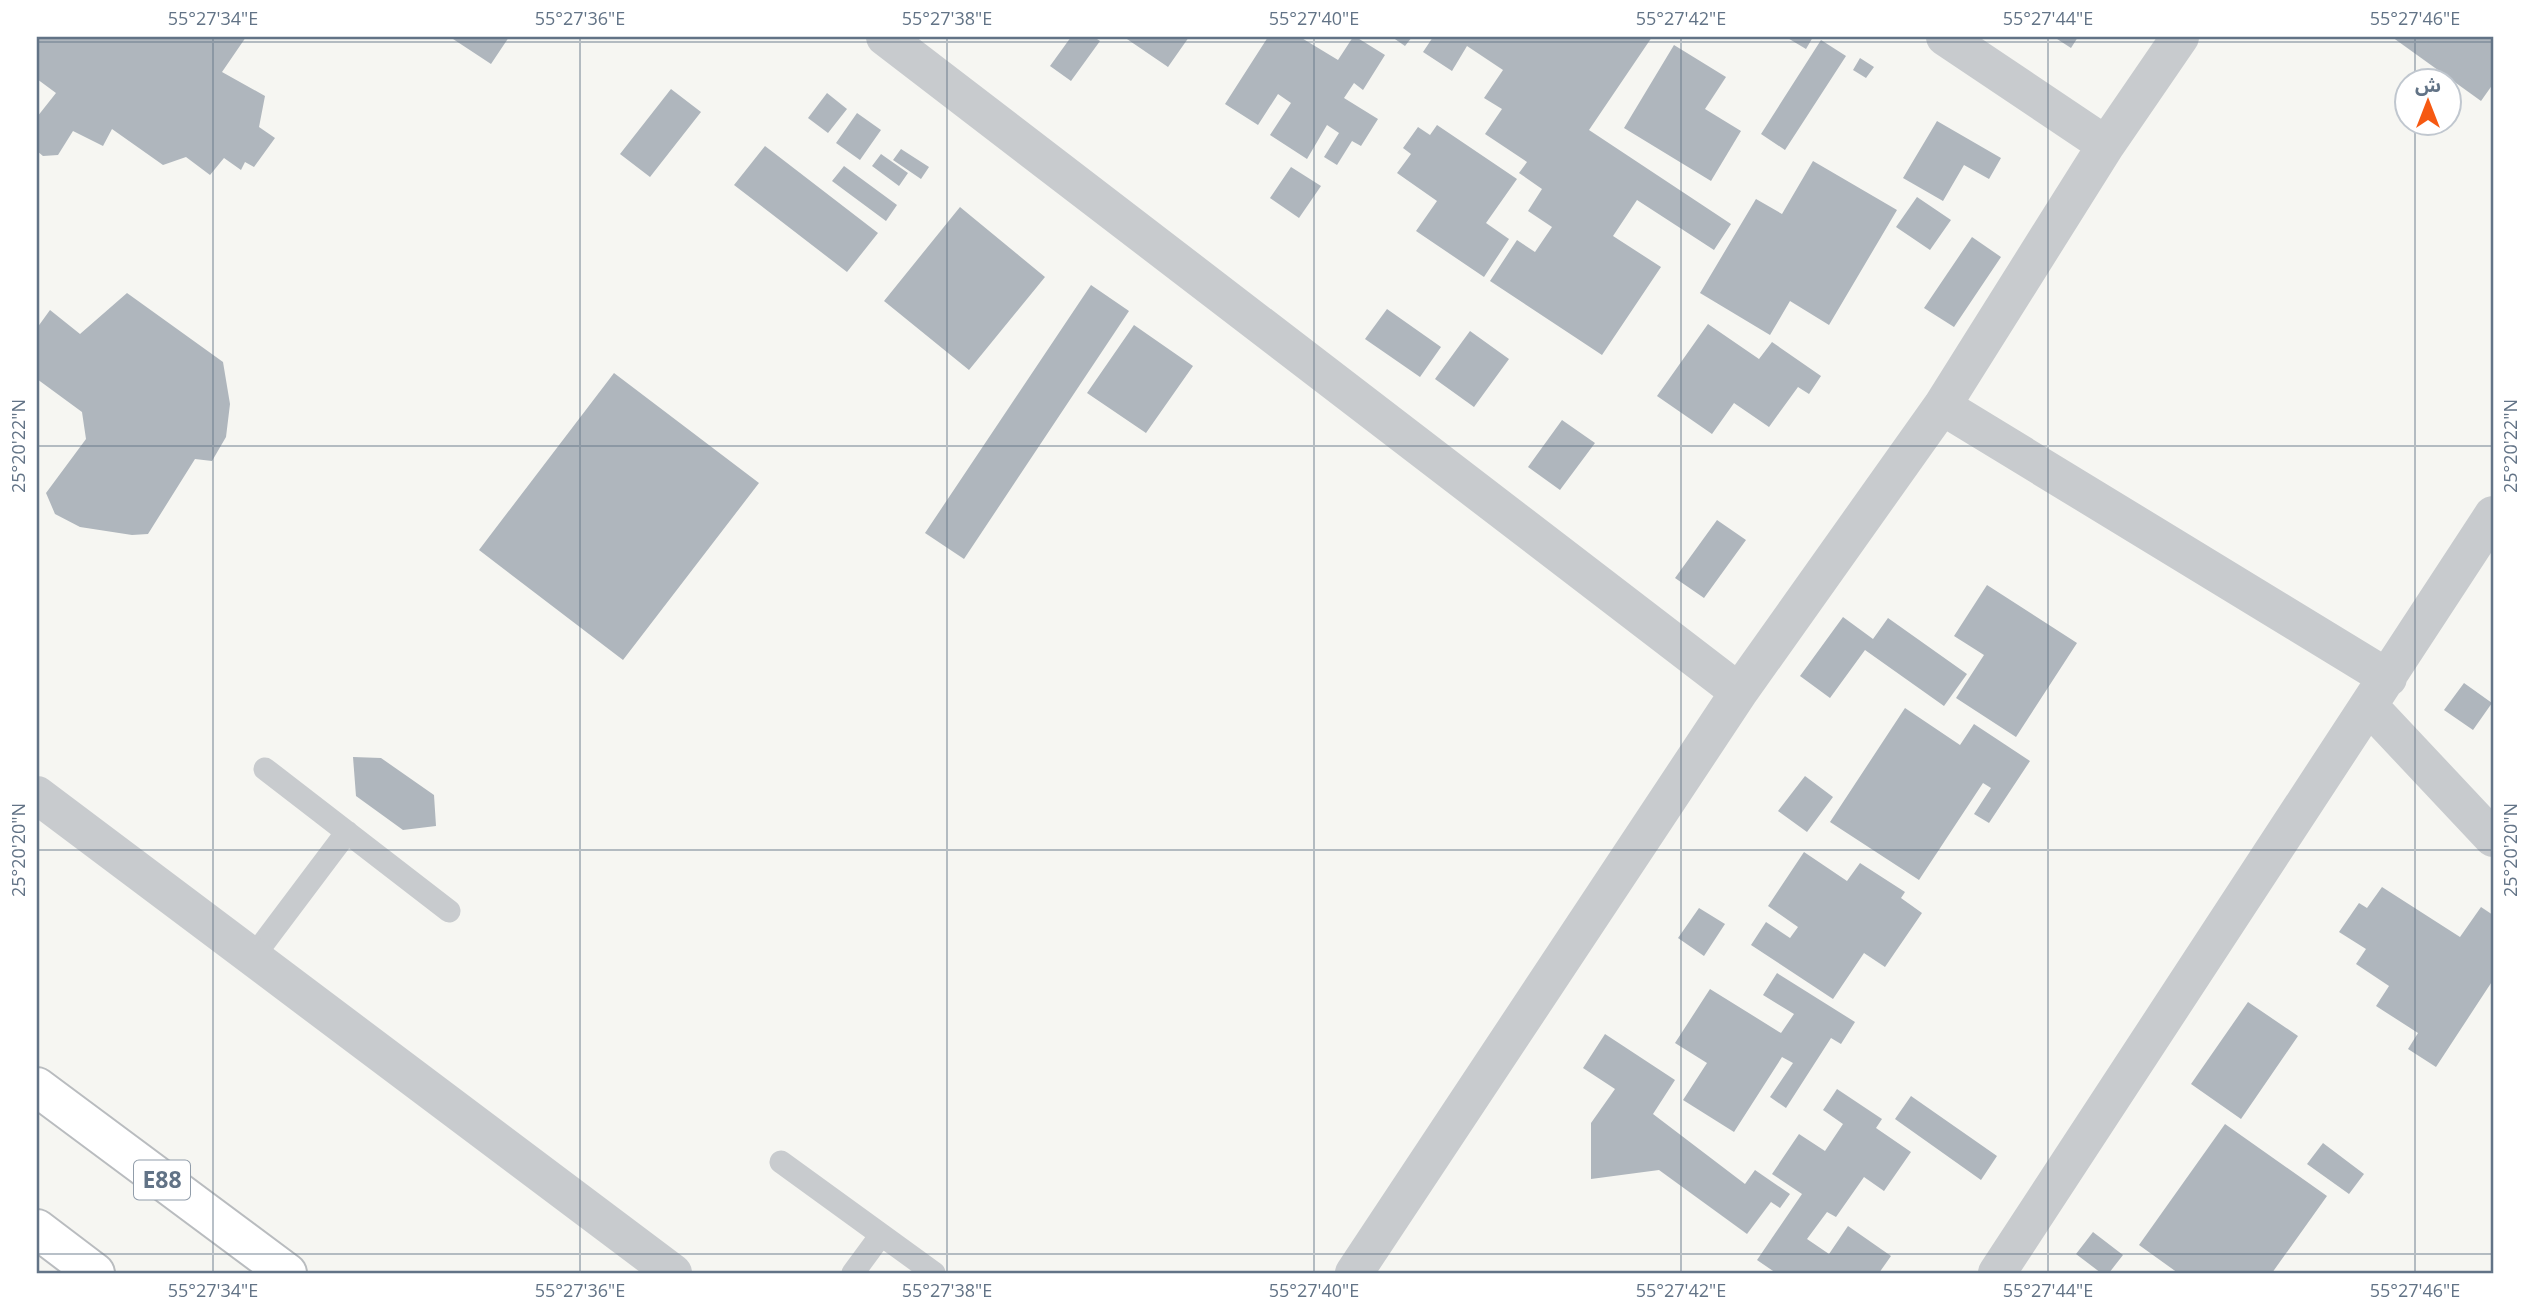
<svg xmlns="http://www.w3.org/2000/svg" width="2530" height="1310" font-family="'Open Sans','Noto Sans Arabic',sans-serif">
<rect width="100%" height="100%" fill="#f6f6f2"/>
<path fill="#afb6bd" d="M37,37h209l-24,35 43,24 -6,31 16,11 -21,29 -9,-5 -4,8 -17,-12 -14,17 -24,-18 -23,8 -51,-36 -9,17 -30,-15 -15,24 -15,1 -6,-5v-34l19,-24 -19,-14z
M450,37h59l-18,27z
M1071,37h23l6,4 -29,40 -21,-15z
M1124,37h65l-21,30z
M1268,37h32l38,23 15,-23h3l29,18 -22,35 -9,-7 -10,15 34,21 -17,27 -9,-5 -15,24 -13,-8 15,-24 -12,-8 -20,34 -37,-24 21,-32 -13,-9 -20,31 -33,-21z
M1392,37h20l-7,9z
M1433,37h219l-63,93 142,94 -17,26 -77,-50 -24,36 48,31 -59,88 -112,-74 27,-41 18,12 17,-25 -24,-16 14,-22 -23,-16 8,-11 -42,-28 17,-25 -18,-11 19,-28 -36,-24 -15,25 -29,-19z
M1786,37h27l-7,12z
M2054,37h24l-7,11z
M2392,37h101v47l-12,17z
M1821,40l25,16 -61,94 -24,-16z
M1674,45l52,32 -21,32 36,22 -30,50 -87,-53z
M1860,58l14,9 -8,11 -13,-8z
M671,89l30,23 -51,65 -30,-23z
M827,93l20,16 -19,24 -20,-15z
M857,113l24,17 -21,30 -24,-17z
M1937,121l64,37 -12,21 -25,-14 -21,36 -40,-23z
M1437,125l80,54 -31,44 23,16 -25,38 -68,-46 21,-30 -40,-28 14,-19 -8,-6 15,-21 12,8z
M765,146l113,87 -31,39 -113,-87z
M901,149l28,18 -8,12 -28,-19z
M881,154l27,19 -9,13 -27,-20z
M1813,161l84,49 -68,115 -39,-24 -20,34 -70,-42 56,-94 26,15z
M844,166l53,39 -11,16 -54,-40z
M1291,167l30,19 -22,32 -29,-20z
M1917,197l34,23 -21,30 -34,-23z
M960,207l85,70 -76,93 -85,-69z
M1972,237l29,20 -47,70 -30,-19z
M1091,285l38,26 -165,248 -39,-26z
M127,293l96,69 7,42 -4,33 -14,24 -17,-2 -47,75 -16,1 -52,-8 -25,-13 -9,-21 40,-54 -4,-27 -45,-33v-51l13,-18 30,24z
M1387,309l54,38 -21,30 -55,-38z
M1708,324l51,35 13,-17 49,34 -12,18 -11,-7 -29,40 -35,-24 -22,31 -55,-38z
M1134,325l59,41 -47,67 -59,-40z
M1470,331l39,28 -35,48 -39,-28z
M614,373l145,110 -136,177 -144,-110z
M1562,420l33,23 -35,47 -32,-23z
M1717,520l29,20 -42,58 -29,-20z
M1987,585l90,58 -61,94 -60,-39 28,-43 -30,-19z
M1843,617l30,22 15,-21 79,56 -23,32 -79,-56 -35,48 -30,-22z
M2464,683l28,20 -19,27 -29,-20z
M1905,708l55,37 14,-21 56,37 -41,62 -15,-9 17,-26 -8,-5 -64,97 -89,-58z
M353,757l28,1 53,37 2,31 -33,4 -47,-34z
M1805,776l28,21 -26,35 -29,-21z
M1804,852l43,29 13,-18 45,29 -4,6 21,15 -37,54 -21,-14 -31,46 -82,-54 15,-23 24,16 8,-11 -30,-21z
M2382,887l78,50 21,-30 12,8v65l-57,87 -28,-18 10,-16 -42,-27 13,-20 -33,-22 10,-15 -27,-17 20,-29 8,5z
M1699,908l26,16 -21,32 -26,-18z
M1777,973l78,49 -14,22 -10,-6 -45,70 -16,-11 23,-34 -11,-6 -48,75 -51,-32 24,-37 -32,-20 35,-54 71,44 13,-19 -31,-19z
M2248,1002l50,34 -57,83 -50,-35z
M1605,1034l70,46 -22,34 92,70 10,-14 35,24 -10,14 -9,-6 -24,32 -88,-64 -68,9v-56l24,-34 -32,-21z
M1837,1089l45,30 -6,9 35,24 -27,39 -20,-14 -28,40 -9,-5 -20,27 22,15 19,-28 43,30 -12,17h-103l-19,-13 45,-66 -30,-20 27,-40 26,17 18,-27 -20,-14z
M1911,1096l86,60 -16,24 -86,-61z
M2225,1124l102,72 -55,77h-94l-39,-28z
M2323,1143l41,31 -15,20 -42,-30z
M2093,1232l30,23 -14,18h-8l-25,-19z"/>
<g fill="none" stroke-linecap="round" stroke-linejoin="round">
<g stroke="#b9bcbf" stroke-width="42">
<path id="motorway" d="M37,1087l250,186
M37,1229l58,44"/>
</g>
<path stroke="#c8cbce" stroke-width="23" d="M265,769l184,142
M253,957l94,-125
M781,1162l153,111
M853,1273l28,-38"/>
<path stroke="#c8cbce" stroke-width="38" d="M885,37l854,655
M1945,37l161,108
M1942,406l446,272
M2369,706l124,132
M37,795l636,478
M1354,1273l385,-581 203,-286 164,-261 74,-108
M1997,1273l496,-758"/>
<use href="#motorway" stroke="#fff" stroke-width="38"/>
</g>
<path fill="none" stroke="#627386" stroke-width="2" stroke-opacity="0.45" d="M213,37v1236M580,37v1236M947,37v1236M1314,37v1236M1681,37v1236M2048,37v1236M2415,37v43M37,42h2456M2415,122v1151M37,446h2456M37,850h2456M37,1254h2456"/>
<g text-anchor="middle" stroke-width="7" stroke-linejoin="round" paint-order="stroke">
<rect fill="#fff" stroke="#919daa" stroke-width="2" x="134" y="1160.5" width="56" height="39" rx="5"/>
<g font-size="23" font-weight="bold" fill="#627386">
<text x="162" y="1188">E88</text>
</g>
</g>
<rect width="2530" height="1310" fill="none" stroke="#ffffff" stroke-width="77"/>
<g transform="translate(2428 102)"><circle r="33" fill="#ffffff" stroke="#c0c7cf" stroke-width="2"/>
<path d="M0-5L12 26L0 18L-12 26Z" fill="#f65912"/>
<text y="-10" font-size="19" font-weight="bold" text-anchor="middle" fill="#627386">ش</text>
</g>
<rect x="38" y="38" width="2454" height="1234" fill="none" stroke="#627386" stroke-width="2.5"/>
<g font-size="18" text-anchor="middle" fill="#627386">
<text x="213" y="25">55°27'34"E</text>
<text x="580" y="25">55°27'36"E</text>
<text x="947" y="25">55°27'38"E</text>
<text x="1314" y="25">55°27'40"E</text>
<text x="1681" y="25">55°27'42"E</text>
<text x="2048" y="25">55°27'44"E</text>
<text x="2415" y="25">55°27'46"E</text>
<text transform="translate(19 446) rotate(-90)" y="6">25°20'22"N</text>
<text transform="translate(2511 446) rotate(-90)" y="6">25°20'22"N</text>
<text transform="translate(19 850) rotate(-90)" y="6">25°20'20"N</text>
<text transform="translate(2511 850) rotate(-90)" y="6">25°20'20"N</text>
<text x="213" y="1297">55°27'34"E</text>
<text x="580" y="1297">55°27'36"E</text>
<text x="947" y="1297">55°27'38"E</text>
<text x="1314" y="1297">55°27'40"E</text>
<text x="1681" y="1297">55°27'42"E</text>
<text x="2048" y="1297">55°27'44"E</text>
<text x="2415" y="1297">55°27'46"E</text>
</g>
</svg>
